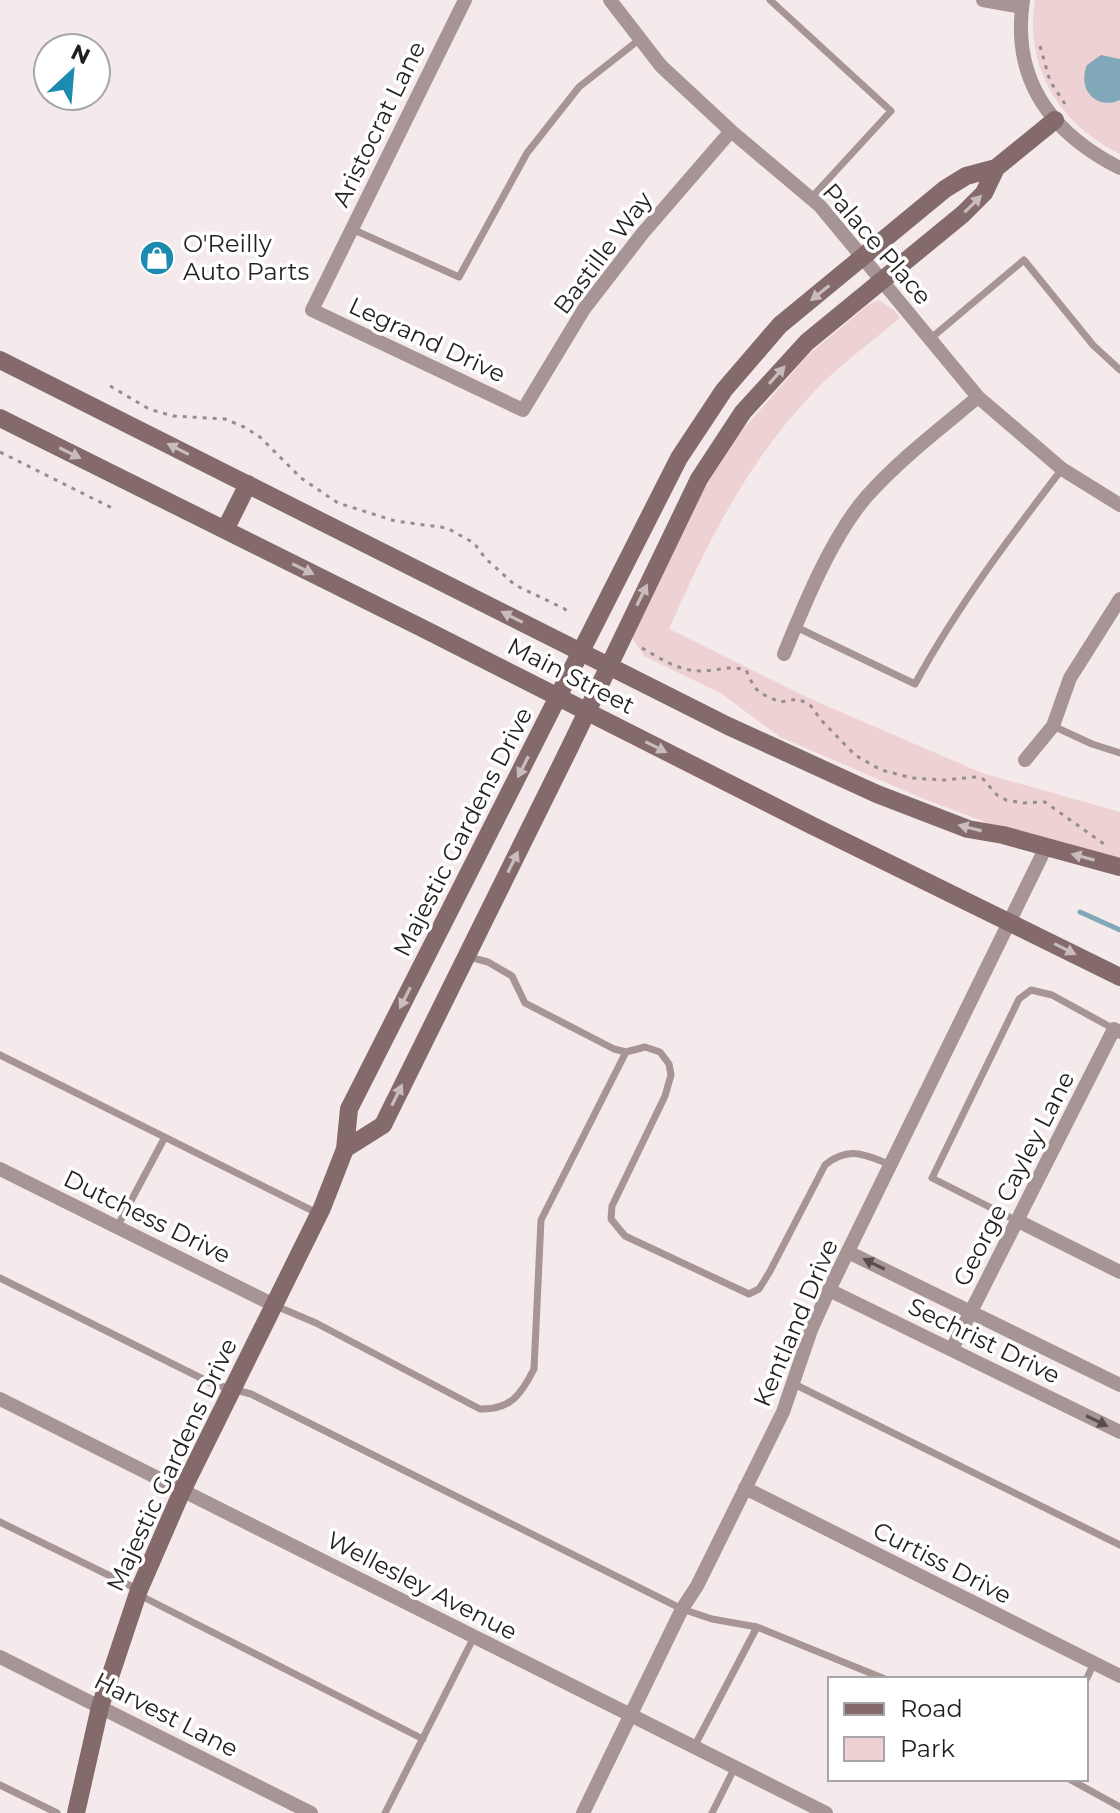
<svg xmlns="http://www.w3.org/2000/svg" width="1120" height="1813" font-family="Montserrat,sans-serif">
<rect width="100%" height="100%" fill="#f5eaeb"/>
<path fill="#eed1d2" d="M1035,0h85v154c-60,-29 -96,-86 -85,-154z
M879,300l15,10 6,8c-30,25 -62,48 -88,76 -64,67 -106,151 -143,235l144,71 169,73 138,39v48l-111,-29 -85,-32 -144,-62 -58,-43 -78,-38 -14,-21 76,-149 35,-54 66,-76 61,-51z"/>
<path fill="#81a8b9" d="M1101,55l19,4v41c-25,11 -43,-12 -33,-35z"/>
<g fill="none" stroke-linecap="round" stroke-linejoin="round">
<path stroke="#81a8b9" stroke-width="5" d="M1080,912l40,18"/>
<path stroke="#958e8e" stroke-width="3" stroke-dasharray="4 6" stroke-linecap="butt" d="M1040,46l10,35 15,23
M110,386l39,23 24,7 52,3 19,8 16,10 41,41 37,25 57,18 52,7 27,15 11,15 30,27 50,24 4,7
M0,452l116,58
M642,648c19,11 37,23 59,23 15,0 30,-6 45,-1l8,17 8,7 18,8 19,-3 12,7 10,14 34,35 26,15 31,8 32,2 32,-3 7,2 14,16 9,5 17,3 22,-1 59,42"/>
<path stroke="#a79495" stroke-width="7" d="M770,0l121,111 -80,87
M352,229l107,48 68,-124 52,-66 61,-48
M930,339l94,-79 69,85 27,25
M796,627l119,57c42,-77 94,-146 147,-215
M1053,726l39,18 28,9
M469,957l19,5 24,14 13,27 89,46 12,3
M0,1055l317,158
M1017,1221l-85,-43 87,-179 12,-9 21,5 62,34
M117,1227l48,-90
M0,1278l213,106 38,10 431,215 30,10 45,8 128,52
M276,1306l40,17 164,86c30,1 41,-14 54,-40l7,-149 85,-168 19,-5 15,5 9,12 2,11 -6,21 -53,110 -1,13 14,17 124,58 10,-5 10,-16 56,-108c23,-19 40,-11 66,0
M794,1384l326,161
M0,1522l139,68 6,8 278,141
M1086,1680l8,-17
M694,1747l63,-120
M1069,1779l51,28
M0,1785l57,28
M385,1813l89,-176
M712,1813l23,-46"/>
<path stroke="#a79495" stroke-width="14" d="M465,0l-153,310 211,100 61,-101 58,-75 89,-103
M610,0l51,66 70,65 89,75 158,191 84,72 58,36
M983,0l39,7
M1023,0c-12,80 28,133 97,168
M784,654c20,-49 48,-118 83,-158 33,-37 74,-68 111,-99
M1025,760l28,-34 17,-48 50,-79
M0,1169l274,136
M1018,1221l102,51
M848,1252l272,133
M829,1290l291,142
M952,1349l162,-320 6,3
M0,1399l826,414
M745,1488l375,188
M0,1657l311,156
M583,1813l99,-204 15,-23 86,-174 28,-82 18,-40 217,-443"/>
<path stroke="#846a6a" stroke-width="18" d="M0,360l728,366 149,68 91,35 35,6 117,32
M0,418l424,211 387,196 309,152
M225,530l23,-46
M345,1149l38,-24 186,-376 130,-270 44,-67 64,-70 156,-128 21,-21 12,-25
M76,1813l24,-106 39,-117 43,-99 140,-283 23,-59 4,-40 330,-651 45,-68 56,-65 165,-136 21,-13 30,-8 59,-48"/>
</g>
<defs><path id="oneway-solid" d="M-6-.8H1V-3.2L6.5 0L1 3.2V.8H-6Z" transform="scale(2)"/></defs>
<g fill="#c8bcbc">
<use href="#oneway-solid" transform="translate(973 204) rotate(-45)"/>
<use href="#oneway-solid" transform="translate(820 293) rotate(141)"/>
<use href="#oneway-solid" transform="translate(777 375) rotate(-48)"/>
<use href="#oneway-solid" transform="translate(178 449) rotate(-153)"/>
<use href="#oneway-solid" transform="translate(70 453) rotate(26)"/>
<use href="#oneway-solid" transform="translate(303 569) rotate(26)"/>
<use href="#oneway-solid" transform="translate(642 595) rotate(-64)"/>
<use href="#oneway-solid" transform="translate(512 617) rotate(-153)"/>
<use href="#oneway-solid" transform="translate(656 747) rotate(27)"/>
<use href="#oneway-solid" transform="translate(523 767) rotate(117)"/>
<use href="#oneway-solid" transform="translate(970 828) rotate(-166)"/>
<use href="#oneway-solid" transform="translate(1083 857) rotate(-165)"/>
<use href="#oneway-solid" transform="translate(513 862) rotate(-64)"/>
<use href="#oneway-solid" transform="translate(1065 949) rotate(27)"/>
<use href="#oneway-solid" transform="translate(405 998) rotate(117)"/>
<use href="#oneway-solid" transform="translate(397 1095) rotate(-64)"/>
</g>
<g fill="#584e4e">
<use href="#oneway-solid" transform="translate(874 1264) rotate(-154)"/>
<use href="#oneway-solid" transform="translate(1097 1421) rotate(26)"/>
</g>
<defs>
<g id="shop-disc" transform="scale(1.8)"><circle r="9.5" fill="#1d8ab0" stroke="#fff"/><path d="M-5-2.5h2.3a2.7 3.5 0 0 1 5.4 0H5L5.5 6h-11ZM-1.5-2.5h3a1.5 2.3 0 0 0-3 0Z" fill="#fff"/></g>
</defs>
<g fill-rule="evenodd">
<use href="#shop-disc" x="157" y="258"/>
</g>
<g text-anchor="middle" stroke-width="7" stroke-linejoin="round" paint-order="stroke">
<g font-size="24" fill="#231f1f" stroke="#fff">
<text transform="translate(379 124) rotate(-64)" y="8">Aristocrat Lane</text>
<text transform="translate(877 244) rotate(49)" y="8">Palace Place</text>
<text transform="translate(603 253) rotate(-53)" y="8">Bastille Way</text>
<text transform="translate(427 340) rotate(25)" y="8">Legrand Drive</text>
<text transform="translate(571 676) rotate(27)" y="8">Main Street</text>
<text transform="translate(463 832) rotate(-63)" y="8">Majestic Gardens Drive</text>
<text transform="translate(1014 1179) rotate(-63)" y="8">George Cayley Lane</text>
<text transform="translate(147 1217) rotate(26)" y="8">Dutchess Drive</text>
<text transform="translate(796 1323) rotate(-67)" y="8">Kentland Drive</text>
<text transform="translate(984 1341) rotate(26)" y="8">Sechrist Drive</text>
<text transform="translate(172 1465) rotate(-65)" y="8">Majestic Gardens Drive</text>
<text transform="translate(942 1563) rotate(27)" y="8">Curtiss Drive</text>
<text transform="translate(422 1586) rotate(27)" y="8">Wellesley Avenue</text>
<text transform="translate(166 1715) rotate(27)" y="8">Harvest Lane</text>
</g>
<g font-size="24" fill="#231f1f" stroke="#fff" text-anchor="start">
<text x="183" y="252">O'Reilly<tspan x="183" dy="28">Auto Parts</tspan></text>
</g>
</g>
<rect x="828" y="1677" width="260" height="104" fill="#ffffff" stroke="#a7a5a5" stroke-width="2"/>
<rect x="844" y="1703" width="40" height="12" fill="#846a6a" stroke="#a7a5a5" stroke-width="2"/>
<text x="900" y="1717" font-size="24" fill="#231f1f">Road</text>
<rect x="844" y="1737" width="40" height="24" fill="#eed1d2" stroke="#a7a5a5" stroke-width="2"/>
<text x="900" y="1757" font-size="24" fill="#231f1f">Park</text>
<g transform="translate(72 72) rotate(26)"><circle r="38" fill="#ffffff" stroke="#a7a5a5" stroke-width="2"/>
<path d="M0-6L14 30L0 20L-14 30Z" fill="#1d8ab0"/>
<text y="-12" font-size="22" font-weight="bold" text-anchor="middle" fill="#231f1f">N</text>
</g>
</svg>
